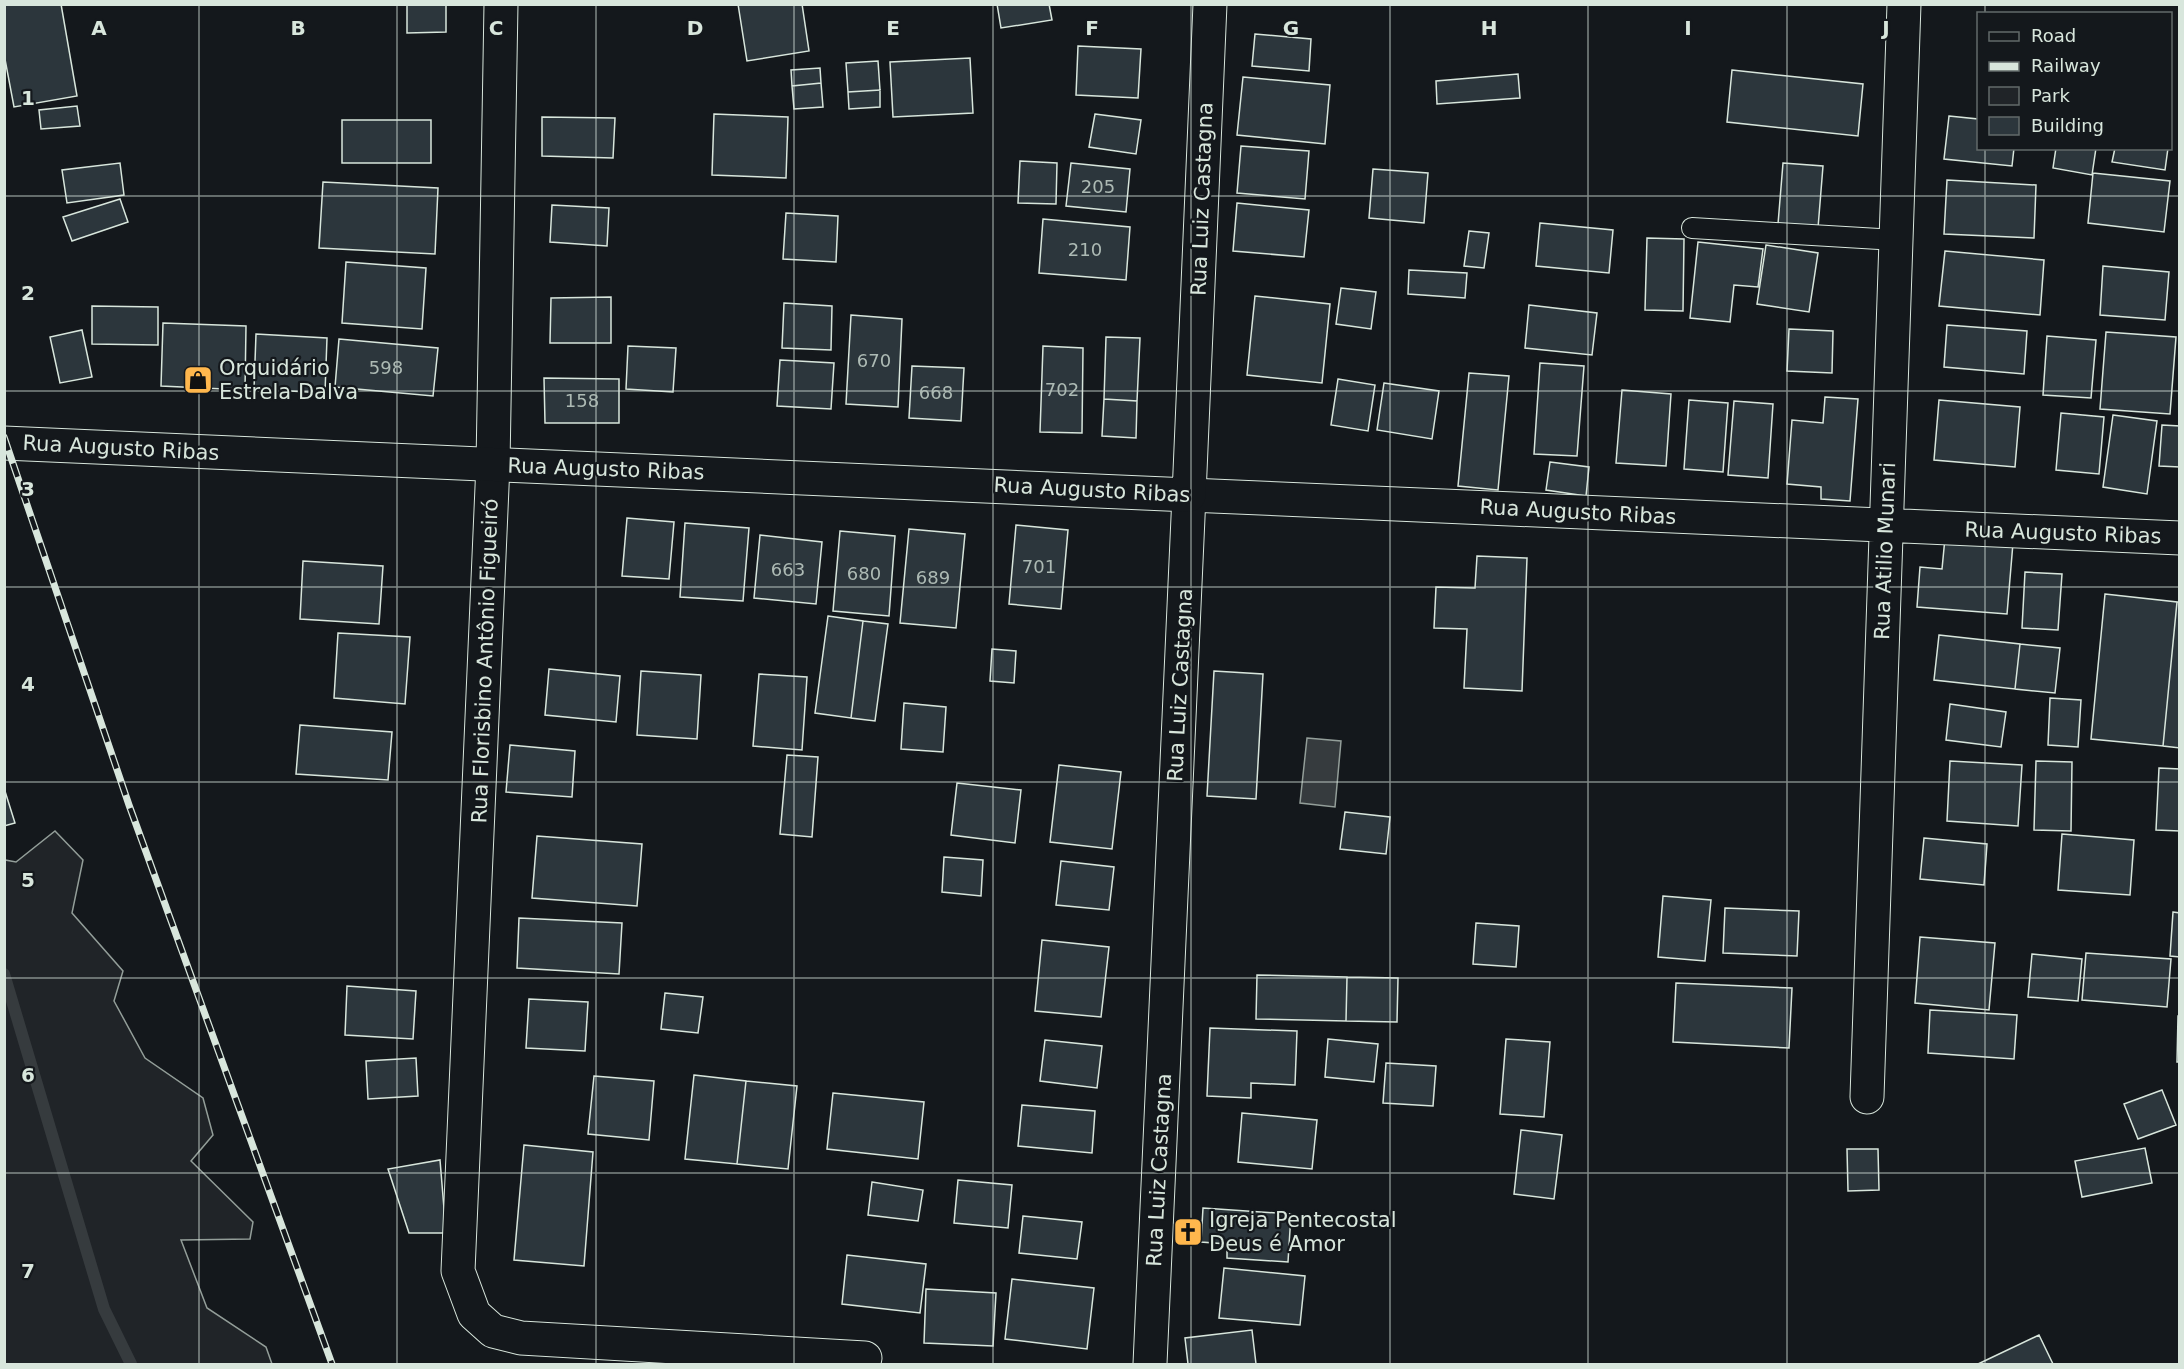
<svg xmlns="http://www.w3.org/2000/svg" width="2184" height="1369" font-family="'DejaVu Sans',sans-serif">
<rect width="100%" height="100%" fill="#14181c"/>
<path fill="#202428" stroke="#939e99" stroke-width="1.5" d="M55,831l28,29 -11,53 51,58 -9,30 31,57 58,40 10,37 -22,26 62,61 -3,17 -69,1 26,68 59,39 6,17h-267v-504l11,2z"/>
<path fill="#363b3e" stroke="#939e99" stroke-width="1.5" d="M1307,738l34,3 -6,66 -35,-4z"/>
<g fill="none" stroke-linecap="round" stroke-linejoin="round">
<path stroke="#363b3e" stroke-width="12" d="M4,974l100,335 27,55"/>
</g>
<path fill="#2c363c" stroke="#d8e6dc" stroke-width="1.5" d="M4,4h57l16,92 -63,11 -10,-53z
M407,4h39v28l-39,1z
M738,4h64l7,47 -62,10z
M997,4h52l3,16 -51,8z
M1255,34l56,5 -2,32 -57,-5z
M1078,46l63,3 -3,49 -62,-3z
M970,58l3,55 -80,4 -3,-55z
M878,61l2,29 -32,2 -2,-29z
M820,68l1,15 -29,3 -1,-16z
M1732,70l131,14 -5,52 -131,-14z
M1518,74l2,24 -83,6 -1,-23z
M1243,77l87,8 -5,59 -88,-9z
M821,83l2,24 -29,2 -2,-23z
M880,90v17l-31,2 -1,-17z
M77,106l3,20 -39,3 -2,-19z
M714,114l74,3 -2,61 -74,-3z
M1095,114l46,6 -5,34 -47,-7z
M1949,116l29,3v29h36l-2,18 -68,-7z
M542,117l73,1 -2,40 -71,-2z
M342,120h89v43h-89z
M1241,146l68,5 -4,48 -68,-6z
M2056,148h40l-4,27 -39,-7z
M2115,148h53l-3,22 -53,-8z
M1020,161l37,2 -1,41 -38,-1z
M120,163l4,32 -57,8 -5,-33z
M1071,163l59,6 -4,43 -60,-6z
M1783,163l40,3 -5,62 -40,-4z
M1373,169l55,4 -4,50 -55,-5z
M2093,173l77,8 -6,51 -76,-9z
M1947,180l89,5 -2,53 -90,-4z
M323,182l115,6 -3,66 -116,-6z
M120,199l8,23 -56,19 -9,-24z
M1237,203l72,7 -5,47 -71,-6z
M552,205l57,3 -2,38 -57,-4z
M786,213l52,3 -2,46 -53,-3z
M1043,219l87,8 -4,53 -87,-7z
M1540,223l73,7 -4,43 -73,-7z
M1469,231l20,2 -5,35 -20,-2z
M1647,238l37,1 -1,72 -38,-1z
M1698,242l65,7 -5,38 -24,-2 -4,37 -40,-4z
M1766,245l52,8 -9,59 -52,-8z
M1945,251l99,9 -4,55 -101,-9z
M346,262l80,6 -4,61 -80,-6z
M2103,266l66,6 -4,48 -65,-5z
M1409,270l58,3 -2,25 -57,-4z
M1341,288l35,4 -5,37 -35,-5z
M1255,296l75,8 -8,79 -75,-8z
M611,297v46h-61l1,-45z
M784,303l48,3 -1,44 -49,-2z
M1529,305l68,8 -5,42 -67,-7z
M92,306l66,1v38l-66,-1z
M851,315l51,4 -4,88 -52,-3z
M163,323l83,3 -1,64 -84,-4z
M1947,325l80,6 -3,43 -80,-7z
M1789,329l44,2 -1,42 -45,-2z
M82,330l10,47 -32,6 -10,-46z
M2106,332l70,5 -6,77 -70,-5z
M256,334l71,4 -2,55 -71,-4z
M2047,336l49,4 -5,58 -48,-3z
M1106,337l34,1 -3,63 -33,-2z
M339,339l99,9 -5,48 -98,-9z
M628,346l48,2 -3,44 -47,-3z
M1043,346l40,2 -1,85 -42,-1z
M780,360l54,3 -3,46 -54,-3z
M1540,363l44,3 -7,90 -43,-2z
M912,366l52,2 -3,53 -52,-3z
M1469,373l40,3 -11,114 -40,-4z
M544,378l75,1v44h-74z
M1338,379l37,6 -7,46 -37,-6z
M1384,383l55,8 -7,48 -55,-9z
M1622,390l49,4 -5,72 -50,-3z
M1825,397l33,2 -8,102 -29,-2v-12l-34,-3 5,-64 31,3z
M1104,399l33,2 -1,37 -34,-2z
M1689,400l39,3 -5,69 -39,-3z
M1939,400l81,7 -5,60 -81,-7z
M1734,401l39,3 -5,74 -40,-3z
M2061,413l43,4 -5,57 -43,-4z
M2113,415l44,6 -10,73 -44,-7z
M2162,425l18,1v41l-21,-1z
M1550,462l39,5 -3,29 -40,-6z
M627,518l47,4 -5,57 -47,-3z
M685,523l64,5 -6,73 -63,-4z
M1016,525l52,5 -7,79 -52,-5z
M909,529l56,5 -9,94 -56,-5z
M840,531l55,5 -6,80 -56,-5z
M760,535l62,7 -6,62 -62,-6z
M1945,538l68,5 -6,71 -90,-7 3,-40 22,2z
M1477,556l50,2 -5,133 -58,-3 3,-59 -33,-1 2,-41 39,1z
M303,561l80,5 -4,58 -79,-5z
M2025,572l37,2 -4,56 -36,-2z
M2105,594l72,8 -14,144 -72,-7z
M2177,602h3v146l-17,-2z
M828,616l35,5 -12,97 -36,-5z
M863,621l25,3 -13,97 -24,-3z
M338,633l72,4 -5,67 -71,-6z
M1939,635l81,9 -5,45 -81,-9z
M2020,644l40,4 -5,45 -40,-4z
M992,649l24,2 -2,32 -24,-2z
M549,669l71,7 -4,46 -71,-7z
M641,671l60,4 -4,64 -60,-4z
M1214,671l49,3 -7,125 -49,-3z
M759,674l48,3 -5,73 -49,-4z
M2050,698l31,2 -3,47 -30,-2z
M904,703l42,4 -3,45 -42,-3z
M1950,704l56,8 -5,35 -55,-7z
M300,725l92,7 -4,48 -92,-6z
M510,745l65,6 -3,46 -66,-5z
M787,755l31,2 -6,80 -32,-3z
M1950,761l72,4 -4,61 -71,-5z
M2036,761l36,1 -1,69 -37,-1z
M1059,765l62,7 -9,77 -62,-7z
M2159,768l21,1v62l-24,-1z
M957,783l64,7 -6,53 -64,-8z
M4,788l11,35 -11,3z
M1345,812l45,5 -4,37 -46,-5z
M2062,834l72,6 -4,55 -72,-5z
M537,836l105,8 -5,62 -105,-8z
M1924,838l63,6 -3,41 -64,-6z
M944,857l39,3 -2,36 -39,-4z
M1061,861l53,6 -5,43 -53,-5z
M1663,896l48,4 -6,61 -47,-4z
M1725,908l74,3 -2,45 -74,-3z
M2173,912l7,1v44l-10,-1z
M519,918l103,5 -3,51 -102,-6z
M1476,923l43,3 -3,41 -43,-3z
M1920,937l75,6 -6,67 -74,-7z
M1042,940l67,7 -8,70 -66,-6z
M2086,953l85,6 -4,48 -85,-7z
M2032,954l50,5 -4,42 -50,-4z
M1257,975l90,2 -1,44 -90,-2z
M1347,977l51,1 -1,44 -51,-1z
M1676,983l116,5 -3,60 -116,-6z
M347,986l69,5 -3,48 -68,-4z
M665,993l38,4 -5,36 -37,-4z
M529,999l59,3 -3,49 -59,-3z
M1930,1010l87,5 -3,44 -86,-6z
M2178,1016h2v46h-3z
M1210,1028l87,3 -2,54 -44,-2v15l-44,-2z
M1328,1039l50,5 -4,38 -49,-5z
M1506,1039l44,3 -6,75 -44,-3z
M1045,1040l57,6 -5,42 -57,-7z
M416,1058l2,38 -50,3 -2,-38z
M1386,1063l50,3 -3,40 -50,-3z
M694,1075l52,6 -9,83 -52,-5z
M594,1076l60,5 -5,59 -61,-6z
M746,1081l51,5 -9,83 -51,-5z
M2162,1090l14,35 -38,14 -14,-35z
M833,1093l91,9 -6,57 -91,-10z
M1022,1105l73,6 -3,42 -74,-7z
M1242,1113l75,7 -5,49 -74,-7z
M1521,1130l41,5 -8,64 -40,-5z
M524,1145l69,7 -9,114 -70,-6z
M2145,1148l7,35 -70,14 -7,-36z
M1847,1149h31l1,41 -31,1z
M440,1160l6,73h-37l-21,-64z
M958,1180l54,5 -4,43 -54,-5z
M872,1182l51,8 -5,31 -50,-6z
M1203,1208l88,6 -3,48 -61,-4v-14l-26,-2z
M1023,1216l59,6 -5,37 -58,-6z
M847,1255l79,9 -6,49 -78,-9z
M1224,1268l81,8 -5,49 -81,-7z
M1012,1279l82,9 -7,61 -82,-10z
M926,1289l70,4 -3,53 -69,-3z
M1252,1330l4,34h-68l-3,-26z
M2039,1335l14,29h-75z"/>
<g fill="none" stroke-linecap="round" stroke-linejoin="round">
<g stroke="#d8e6dc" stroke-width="22">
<path id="service" d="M1692,228l204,12"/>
</g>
<g stroke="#d8e6dc" stroke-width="35">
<path id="minor" d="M501,4l-8,460 -35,807 16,43 19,17 28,7 344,20
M1867,1097l37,-1093
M1150,1364l39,-869 991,43"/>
</g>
<g stroke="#d8e6dc" stroke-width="35">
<path id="tertiary" d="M4,443l1185,52 21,-491"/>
</g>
<use href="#service" stroke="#14181c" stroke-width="20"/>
<use href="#minor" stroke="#14181c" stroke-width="33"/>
<use href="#tertiary" stroke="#14181c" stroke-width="33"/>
<g stroke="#d8e6dc" stroke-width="7">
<path id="rail" d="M4,437l125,368 203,559"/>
</g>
<use href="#rail" stroke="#14181c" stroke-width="4.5" stroke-dasharray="14" stroke-linecap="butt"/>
</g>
<path fill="none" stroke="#d8e6dc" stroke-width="1.5" stroke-opacity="0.55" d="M199,4v1360M397,4v1360M596,4v1360M794,4v1360M993,4v1360M1191,4v1360M1390,4v1360M1588,4v1360M1787,4v1360M1985,4v10M1985,148v1216M4,196h2176M4,391h2176M4,587h2176M4,782h2176M4,978h2176M4,1173h2176"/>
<defs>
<g id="shop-square" transform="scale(1.5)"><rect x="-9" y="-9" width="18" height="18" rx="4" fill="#ffb74d" stroke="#14181c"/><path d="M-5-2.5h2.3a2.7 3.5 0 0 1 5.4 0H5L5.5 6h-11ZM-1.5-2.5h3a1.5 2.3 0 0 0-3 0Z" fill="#111"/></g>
<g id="church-square" transform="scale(1.5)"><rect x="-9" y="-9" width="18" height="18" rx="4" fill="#ffb74d" stroke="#14181c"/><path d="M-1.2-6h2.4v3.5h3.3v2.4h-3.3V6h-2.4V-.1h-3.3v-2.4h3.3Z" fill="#111"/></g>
</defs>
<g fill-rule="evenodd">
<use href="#shop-square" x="198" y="380"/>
<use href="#church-square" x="1188" y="1232"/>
</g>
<g text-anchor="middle" stroke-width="4.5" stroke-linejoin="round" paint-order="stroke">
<g font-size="18" fill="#adbab4">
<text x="1098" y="193">205</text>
<text x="1085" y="256">210</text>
<text x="874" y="367">670</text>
<text x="386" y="374">598</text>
<text x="1062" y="396">702</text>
<text x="936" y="399">668</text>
<text x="582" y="407">158</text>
<text x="1039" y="573">701</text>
<text x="788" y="576">663</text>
<text x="864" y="580">680</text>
<text x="933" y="584">689</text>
</g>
<g font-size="21" fill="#d8e6dc" stroke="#14181c">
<text transform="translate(1202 199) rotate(-88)" y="7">Rua Luiz Castagna</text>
<text transform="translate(121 448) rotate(3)" y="7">Rua Augusto Ribas</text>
<text transform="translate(606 469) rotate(2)" y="7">Rua Augusto Ribas</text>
<text transform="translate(1092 490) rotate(3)" y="7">Rua Augusto Ribas</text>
<text transform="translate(1578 512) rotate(3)" y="7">Rua Augusto Ribas</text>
<text transform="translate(2063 533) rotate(2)" y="7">Rua Augusto Ribas</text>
<text transform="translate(1885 551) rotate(-88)" y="7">Rua Atilio Munari</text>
<text transform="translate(485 661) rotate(-88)" y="7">Rua Florisbino Antônio Figueiró</text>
<text transform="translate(1180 685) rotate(-87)" y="7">Rua Luiz Castagna</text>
<text transform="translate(1159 1170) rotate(-87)" y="7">Rua Luiz Castagna</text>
</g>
<g font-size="21" fill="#d8e6dc" stroke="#14181c" text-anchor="start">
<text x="219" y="375">Orquidário<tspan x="219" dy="24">Estrela Dalva</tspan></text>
<text x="1209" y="1227">Igreja Pentecostal<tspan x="1209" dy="24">Deus é Amor</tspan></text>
</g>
</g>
<g font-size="20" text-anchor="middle" font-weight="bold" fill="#d8e6dc" stroke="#14181c" stroke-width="4.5" stroke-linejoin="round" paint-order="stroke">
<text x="99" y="35">A</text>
<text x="298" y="35">B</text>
<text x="496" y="35">C</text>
<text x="695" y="35">D</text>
<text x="893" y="35">E</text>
<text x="1092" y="35">F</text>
<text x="1291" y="35">G</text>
<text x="1489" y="35">H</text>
<text x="1688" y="35">I</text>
<text x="1886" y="35">J</text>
<text x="28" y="105">1</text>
<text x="28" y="300">2</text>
<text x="28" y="496">3</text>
<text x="28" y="691">4</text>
<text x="28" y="887">5</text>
<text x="28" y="1082">6</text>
<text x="28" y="1278">7</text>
</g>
<rect width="2184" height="1369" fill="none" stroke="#d8e6dc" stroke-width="12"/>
<rect x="1977" y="12" width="195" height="138" fill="#14181c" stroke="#626a69" stroke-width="1.5"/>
<rect x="1989" y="32" width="30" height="9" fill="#14181c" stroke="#626a69" stroke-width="1.5"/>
<text x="2031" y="42" font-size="18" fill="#d8e6dc">Road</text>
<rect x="1989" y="62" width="30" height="9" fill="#d8e6dc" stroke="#626a69" stroke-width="1.5"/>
<text x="2031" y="72" font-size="18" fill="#d8e6dc">Railway</text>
<rect x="1989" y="87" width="30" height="18" fill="#202428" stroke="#626a69" stroke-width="1.5"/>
<text x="2031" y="102" font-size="18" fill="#d8e6dc">Park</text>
<rect x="1989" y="117" width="30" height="18" fill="#2c363c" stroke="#626a69" stroke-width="1.5"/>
<text x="2031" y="132" font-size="18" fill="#d8e6dc">Building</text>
</svg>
